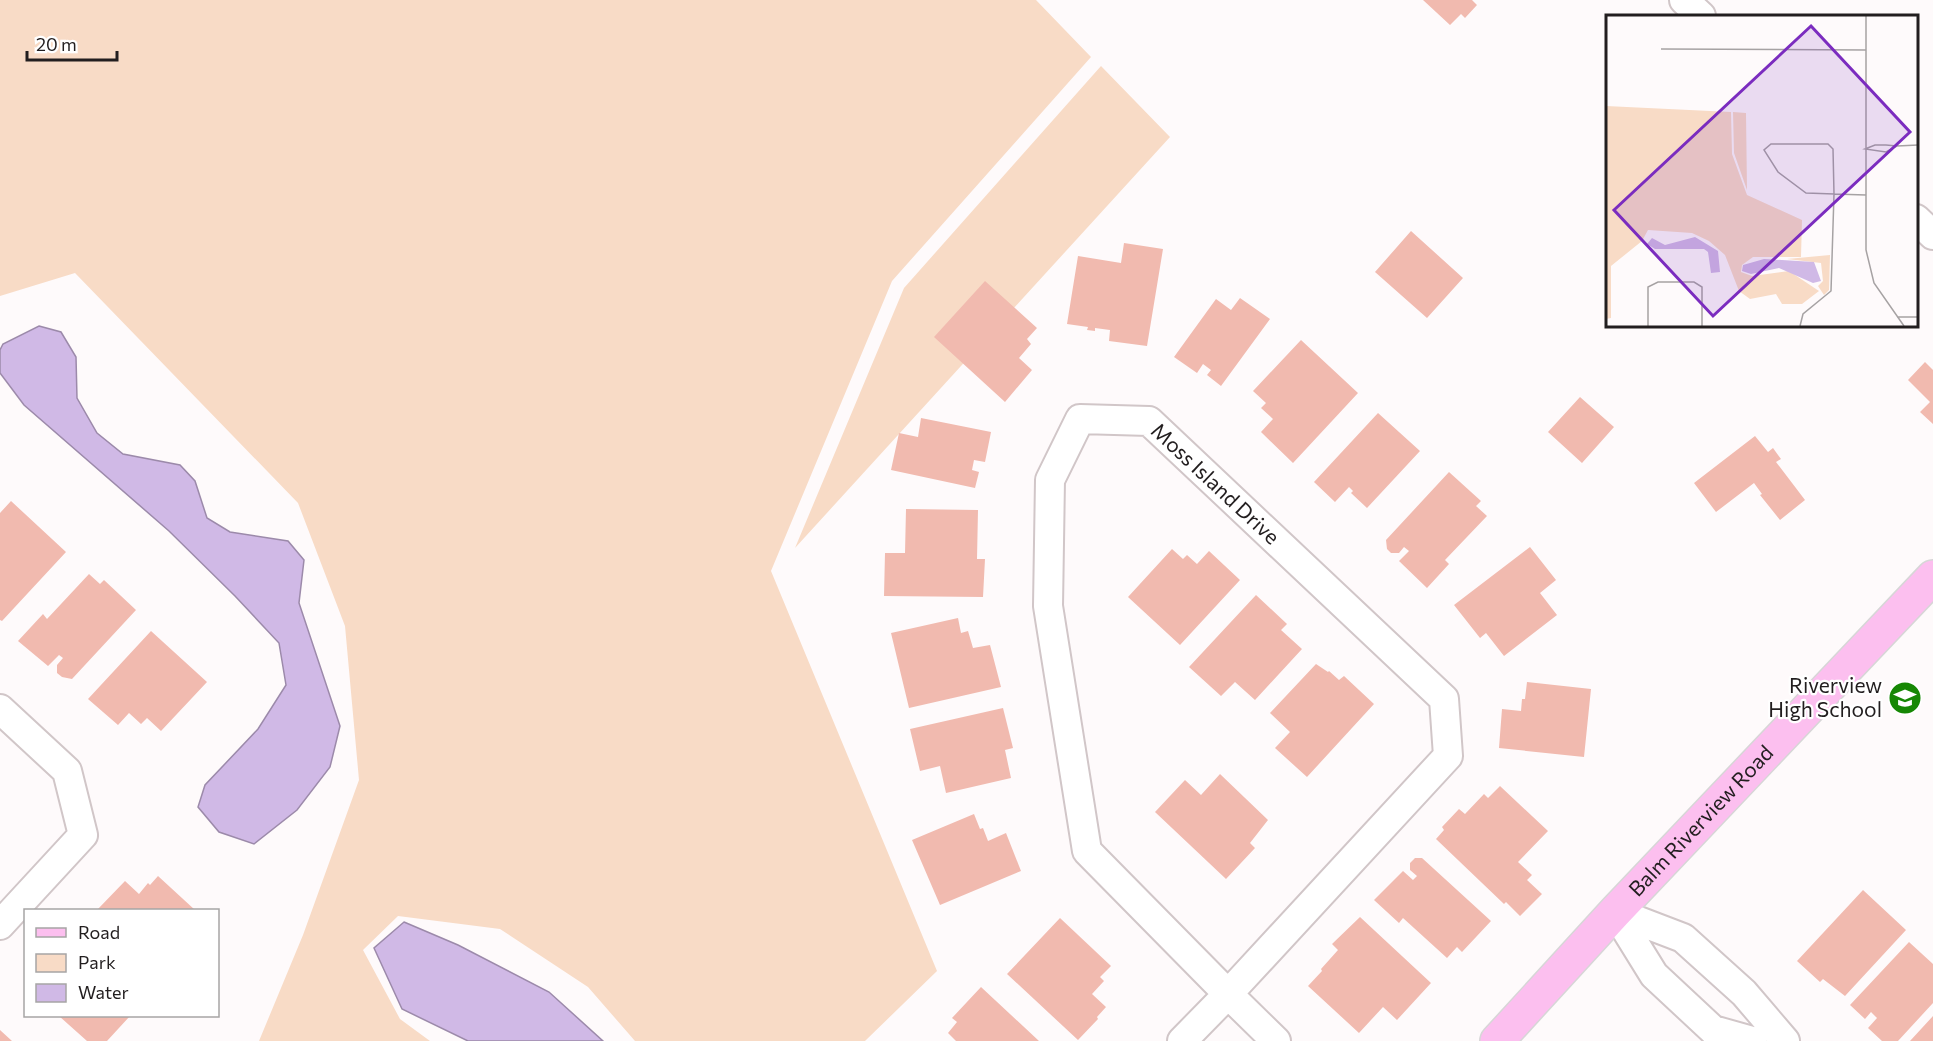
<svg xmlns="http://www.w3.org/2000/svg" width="1933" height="1041" font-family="Commissioner,sans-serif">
<rect width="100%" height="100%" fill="#fefafb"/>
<path fill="#f8dbc6" d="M0,0h1036l55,57 -199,224 -121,290 166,400 -72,70h-230l-47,-54 -88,-58 -102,-13 -35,34 37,69 30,22h-171l44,-106 56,-155 -14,-154 -47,-123 -223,-230 -75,23z
M1101,66l69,71 -375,411 109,-260z"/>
<path fill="#d0b9e6" stroke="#9c8aaa" stroke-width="1.5" d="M39,326l22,6 15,25 1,41 20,35 26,21 57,11 15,16 12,37 23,14 58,9 16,19 -5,43 41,123 -10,41 -33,43 -43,34 -35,-12 -21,-25 7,-22 53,-56 28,-44 -7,-42 -44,-47 -66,-65 -145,-126 -24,-32v-23l3,-6z
M404,922l54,23 91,47 54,49h-135l-66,-32 -28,-61z"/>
<path fill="#f1baaf" d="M1423,0h49l5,5 -12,13 -4,-4 -11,11z
M1411,231l52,47 -36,40 -52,-46z
M1124,243l39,6 -16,97 -38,-5 1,-11 -15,-2v3l-8,-1 1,-3 -21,-3 11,-68 43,7z
M985,281l52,47 -10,11 4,5 -12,14 13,12 -27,32 -71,-65z
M1240,298l30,21 -49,67 -14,-11 4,-5 -8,-6 -6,9 -23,-16 42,-58 15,11z
M1301,340l57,53 -65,70 -32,-31 12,-13 -12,-11 5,-5 -13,-12z
M1925,362l8,8v54l-13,-12 10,-10 -22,-22z
M1580,397l34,30 -32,36 -34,-31z
M1378,413l42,38 -53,57 -16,-15 2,-2 -4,-4 -14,15 -21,-20z
M921,418l70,14 -6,30 -11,-2 -2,10 7,2 -4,16 -84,-18 8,-37 19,4z
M1755,436l13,16 5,-4 8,11 -5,3 29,38 -25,20 -20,-25 2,-1 -8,-11 -38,29 -22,-29z
M1449,472l32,29 -5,5 11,10 -42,44 4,4 -22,24 -28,-27 10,-10 -5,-4 -5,6h-8l-4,-4 -1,-9z
M11,501l55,51 -64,69 -2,-1v-107z
M906,509l72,1 -1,49h8l-2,38 -99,-1 1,-43h20z
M1530,547l26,33 -16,13 17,22 -53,41 -18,-23 -6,5 -26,-33z
M1172,549l11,10 4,-4 10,9 12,-13 31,29 -60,65 -52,-48z
M89,574l11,10 4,-4 32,30 -64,69 -10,-2 -5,-4v-8l6,-7 -4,-3 -11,11 -30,-25 25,-27 4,5z
M1256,595l31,29 -6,6 21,19 -47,51 -20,-18 -14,14 -32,-29z
M958,618l3,15 7,-2 5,17 17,-3 11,42 -92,21 -18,-75z
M151,631l56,51 -46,49 -14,-13 -6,6 -12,-11 -11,12 -30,-26z
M1316,664l12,8 1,-1 10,9 5,-4 30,28 -67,73 -32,-29 15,-16 -20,-19z
M1527,682l64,7 -7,68 -85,-9 3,-39 19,2 1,-12h3z
M1003,708l10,40 -8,2 6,28 -65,15 -6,-27 -20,5 -10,-42z
M1220,774l48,46 -18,23 5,5 -29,31 -71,-67 30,-32 16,15z
M1500,786l48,45 -30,31 14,13 -5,5 15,14 -22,22 -14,-14 -2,2 -68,-65 8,-9 -2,-3 17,-18 6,5 19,-20 4,4z
M974,814l6,15 3,-1 5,13 18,-8 15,38 -81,34 -28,-65z
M1415,858h7l69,63 -29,31 -5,-5 -10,11 -44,-40 -4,5 -25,-23 29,-29 10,9 4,-4 -7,-6v-7z
M158,876l37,34h-98l28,-29 14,13 9,-11 2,2z
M1863,890l43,40 -61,66 -22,-17 -3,3 -23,-21z
M1360,917l71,66 -34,37 -14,-13 -24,26 -51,-47 14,-15 -1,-2 17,-19 -6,-6z
M1060,918l51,48 -11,11 4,4 -12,13 14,13 -9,10 1,2 -20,21 -71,-66z
M1909,942l24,22v39l-35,38h-16l-14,-13 9,-10 -6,-6 -6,7 -15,-14z
M981,987l58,54h-83l-8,-8 9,-11 -5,-4z
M59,1016h71l-23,25h-20z
M1933,1016v25h-23z
M0,1030l12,11h-12z"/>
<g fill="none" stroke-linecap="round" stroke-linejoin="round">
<g stroke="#d1c6c8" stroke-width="32">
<path id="minor" d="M1684,0l17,16
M1916,219l17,16
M1080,419l69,2 295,278 4,57 -220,238 -141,-143 -39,-245 2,-126z
M0,709l67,62 16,64 -83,90
M1615,912l68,26 61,55 41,48
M1615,912l39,63 59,55 39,11
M1182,1041l46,-47 48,47"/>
</g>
<g stroke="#d7d6d7" stroke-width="36">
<g id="major">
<path id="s1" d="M1497,1041l118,-129 318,-335"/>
</g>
</g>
<use href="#minor" stroke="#fff" stroke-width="28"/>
<use href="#major" stroke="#fcbfef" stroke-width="33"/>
</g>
<defs>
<g id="school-disc" transform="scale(1.725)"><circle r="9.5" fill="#168704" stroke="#fff"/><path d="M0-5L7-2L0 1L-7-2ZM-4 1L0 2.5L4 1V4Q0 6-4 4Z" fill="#fff"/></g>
</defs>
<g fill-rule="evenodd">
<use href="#school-disc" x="1905" y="698"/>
</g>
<g text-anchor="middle" stroke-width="4.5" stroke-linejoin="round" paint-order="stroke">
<g font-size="21" fill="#221e1f" stroke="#fff">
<text transform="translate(1215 484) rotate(43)" y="7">Moss Island Drive</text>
<text dy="7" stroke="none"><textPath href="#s1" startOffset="300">Balm Riverview Road</textPath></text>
</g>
<g font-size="21" fill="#221e1f" stroke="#fff" text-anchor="end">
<text x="1882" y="693">Riverview<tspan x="1882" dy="24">High School</tspan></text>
</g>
</g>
<g transform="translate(1606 15)">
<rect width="312" height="312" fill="#fefafb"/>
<path d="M0,91l125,6 1,42 15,41 55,25 -1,37h-48l-11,8 -1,7 11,4 37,-5 30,20 -17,13h-20l-6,-10 -26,5 -11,-8 -14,-36 -16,-14 -17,-8 -44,-3 -6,11 -31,25v52l-5,1zM127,97l13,1 1,77 -13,-37zM224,240l-1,35 -5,5 -6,-9 5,-5 -2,-18 -34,-4z" fill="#f8dbc6"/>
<path d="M89,222l23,14 2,21 -9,1 -3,-21 -4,-3h-49l-8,-5 5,-6 13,7zM158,244l50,3 7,19 -8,2 -34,-15 -28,6 -9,-3 1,-6z" fill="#d0b9e6"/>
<path fill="none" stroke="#a6a2a3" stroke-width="1.5" d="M260,1v234l8,33 30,43M55,34l205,1M165,129h57l5,5 1,45 -28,-1 -28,-21 -14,-22zM269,130h11l11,1 -11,6 -21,-3zM291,131l21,-1M291,302h21M42,311v-39l10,-5h36l8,5v39M194,311l3,-12 28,-23 3,-97 32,1"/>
<path fill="#7b2cbf" fill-opacity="0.15" stroke="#7b2cbf" stroke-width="3" d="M205,11l99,106 -197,184 -99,-106z"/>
<rect width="312" height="312" fill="none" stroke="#221e1f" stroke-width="3"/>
</g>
<rect x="24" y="909" width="195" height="108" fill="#ffffff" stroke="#a7a5a5" stroke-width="1.5"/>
<rect x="36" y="928" width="30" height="9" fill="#fcbfef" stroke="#a7a5a5" stroke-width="1.5"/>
<text x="78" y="939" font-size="18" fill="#221e1f">Road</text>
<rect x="36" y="954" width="30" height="18" fill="#f8dbc6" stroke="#a7a5a5" stroke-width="1.5"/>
<text x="78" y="969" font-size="18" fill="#221e1f">Park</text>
<rect x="36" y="984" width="30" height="18" fill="#d0b9e6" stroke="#a7a5a5" stroke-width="1.5"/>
<text x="78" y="999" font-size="18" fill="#221e1f">Water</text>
<path d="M27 51v9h90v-9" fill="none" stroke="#221e1f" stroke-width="3"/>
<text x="36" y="51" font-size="18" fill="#221e1f" stroke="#ffffff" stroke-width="4.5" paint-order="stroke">20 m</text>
</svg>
